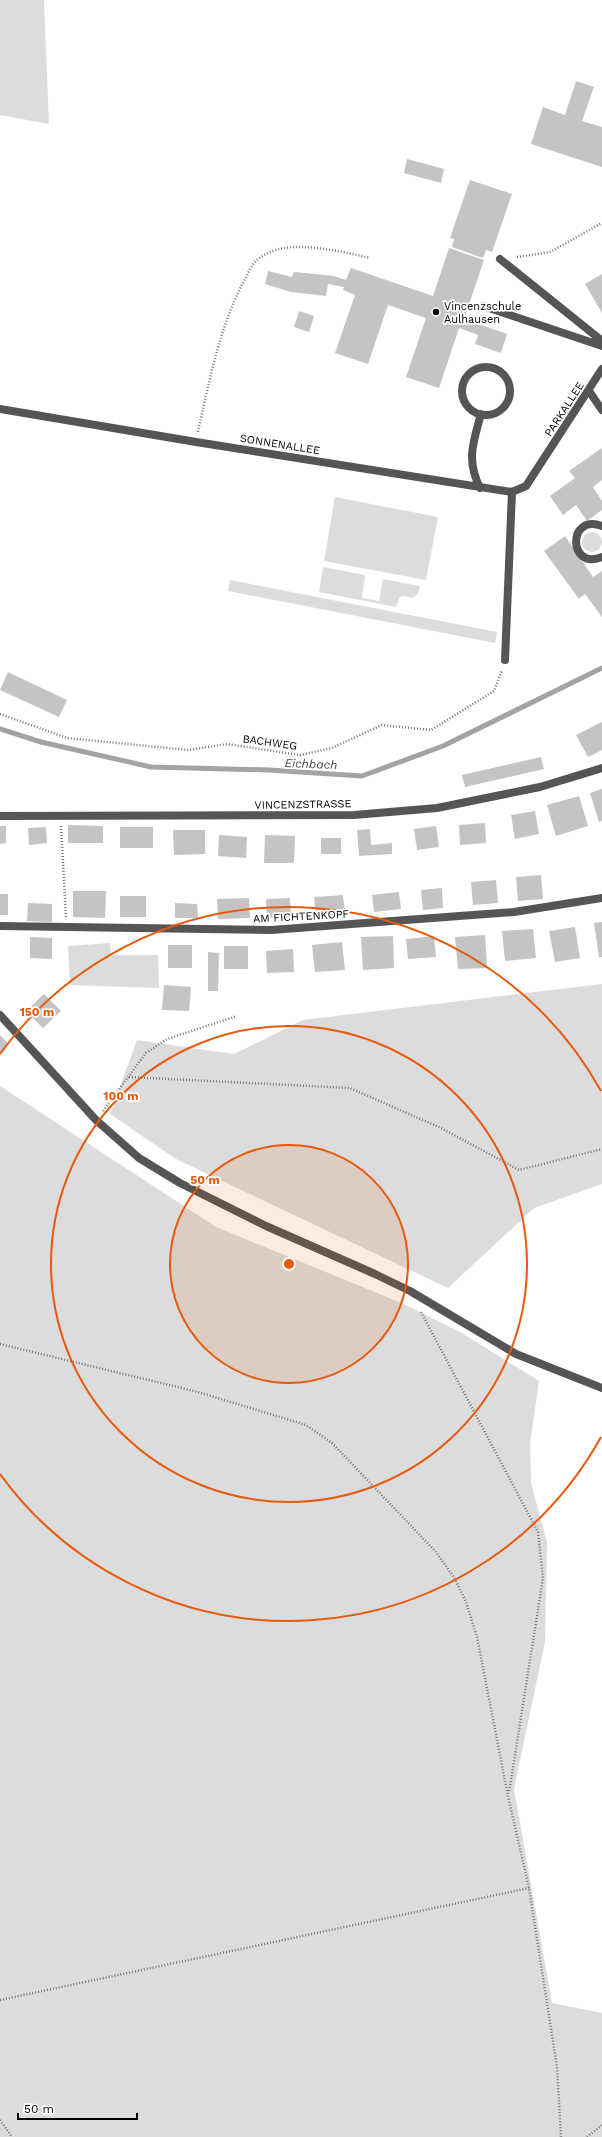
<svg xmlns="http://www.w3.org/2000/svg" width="602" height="2137" font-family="'Work Sans',sans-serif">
<rect width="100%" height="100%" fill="#fff"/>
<path fill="#dcdcdc" d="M0,0h44l5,124 -49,-9z
M335,497l103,20 -12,63 -102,-19z
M582 542a10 10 0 1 1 20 0a10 10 0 1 1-20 0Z
M323,567l42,8 -3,23 17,3 4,-22 37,7 -2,7 -5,5 -10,-2 -3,1 -4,10 -77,-15z
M230,580l267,52 -2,11 -267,-52z
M110,943l1,12h47l1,33 -89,-3 -2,-39z
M602,984v200l-68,24 -86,80 -272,-129 -66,-45 27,-74 97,14 69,-34z
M0,1086l216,141 188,77 56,28 79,49 -9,63 1,39 16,59 -2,100 -31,147 38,214 50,10v124h-602z"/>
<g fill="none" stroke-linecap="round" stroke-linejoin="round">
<path stroke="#a3a3a3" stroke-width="5" d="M0,729l41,13 110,25 118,3 93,6 81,-30 159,-78"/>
</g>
<path fill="#c4c4c4" d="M576,81l18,6 -12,34 20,6v40l-71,-23 12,-37 22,8z
M407,159l37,10 -3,14 -37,-10z
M470,180l42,14 -20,58 -6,-2 -3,8 -31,-11 2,-8 -4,-1z
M449,248l35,12 -20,59 43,15 -6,19 -26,-9 3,-9 -19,-7 -20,60 -33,-11 20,-59 -38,-13 -20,59 -33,-11 20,-58 -12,-5 1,-3 -11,-2 -5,-1 -2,12 -35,-4 -26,-8 3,-13 24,6 2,-5 40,4 12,4 5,-12 82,28z
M602,274v39l-17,-29z
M299,311l15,5 -5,16 -15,-5z
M602,448v32l-9,7 9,14v9l-15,11 -11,-16 -13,10 -13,-19 25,-18 -6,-7z
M565,536l28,41 9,-6v46l-17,-23 -6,5 -35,-48z
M8,672l59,28 -8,17 -59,-27z
M602,722v28l-14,7 -12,-22z
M541,757l3,12 -79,18 -3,-12z
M602,789v32l-3,1 -9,-29z
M579,796l9,30 -32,10 -9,-31z
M535,811l4,23 -24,5 -4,-24z
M485,823l1,20 -26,2 -1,-20z
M68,825l35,1v17h-35z
M0,826h6v17l-6,1z
M436,826l3,21 -22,3 -3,-21z
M46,827l1,16 -18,2 -1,-17z
M120,827h33v21h-33z
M370,829l1,16 21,-2v11l-33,2 -2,-26z
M173,830h32v24l-31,1z
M219,835l28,2 -1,21 -28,-2z
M265,835l30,1 -1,27h-30z
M321,838h20v16h-20z
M541,875l2,24 -25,2 -2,-24z
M496,880l2,23 -25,2 -2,-23z
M442,888l1,20 -20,2 -2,-20z
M73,891h33l-1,27 -32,-1z
M399,892l2,17 -27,3 -2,-17z
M0,894h8v21h-8z
M343,895l2,19 -29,3 -2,-20z
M120,896h26v21h-26z
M249,898l1,20 -32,1 -1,-20z
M290,898l1,19 -24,1 -1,-19z
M28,903l24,1v18l-25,-1z
M175,903l22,1 1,14h-23z
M602,922v35h-3l-5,-34z
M575,927l5,31 -25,4 -6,-31z
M533,929l3,29 -31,3 -3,-30z
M485,935l2,33 -29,1 -3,-32z
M393,936l1,32 -31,2 -2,-33z
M434,936l2,21 -28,2 -2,-20z
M30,937l22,1v21l-22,-1z
M342,942l3,28 -30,2 -3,-27z
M168,945h24v23h-24z
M224,946h24v23h-24z
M293,949l1,23 -27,1 -1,-22z
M208,952l11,1 -1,38h-10z
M164,985l27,2 -2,24 -27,-1z
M44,994l17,17 -18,17 -17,-17z
M0,1035l9,9 -9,9z"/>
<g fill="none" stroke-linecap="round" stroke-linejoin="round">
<path stroke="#777" stroke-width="2.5" stroke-dasharray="1 2" stroke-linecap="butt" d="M517,257l33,-5 52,-29
M198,432c11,-50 21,-103 45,-149 4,-7 7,-15 12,-21 6,-6 16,-11 24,-13 25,-6 66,3 91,9
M0,714l67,24 121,12 39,-6 73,11 32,-7 50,-23 49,5 63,-39 8,-21
M61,826l5,91
M129,1077l221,11 91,40 78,42 83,-21
M103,1111l43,-58 21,-14 70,-23
M421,1312l117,220 5,46 -34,215
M0,1344l198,48 108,33 26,18 104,109 19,27 11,23 11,35 31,159 21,92 28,179 4,70
M0,2000l529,-112
M0,2120l12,17
M587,2137l15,-12"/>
<path stroke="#555" stroke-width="8" d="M500,259l102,82
M483,306l119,40
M462 391a24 24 0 1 1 48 0a24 24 0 1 1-48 0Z
M589,391l13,19
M0,409l196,33 316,50 14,-6 76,-117
M480,488c-14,-28 -7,-45 1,-74
M602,526c-35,-13 -34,45 0,31
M505,660l7,-168"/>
<path stroke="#555" stroke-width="8" d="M0,816l354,-1 83,-7 103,-21 62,-19
M0,926l271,4 243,-18 88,-14"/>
<path stroke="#555" stroke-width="8" d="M0,1015l96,105 43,38 41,25 86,43 109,48 35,17 106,63 86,34"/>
</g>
<circle cx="289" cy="1264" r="119" fill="#e8590c" fill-opacity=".12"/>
<g fill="none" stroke="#e8590c" stroke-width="2">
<circle cx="289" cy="1264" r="119"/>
<circle cx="289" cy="1264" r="238"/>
<path d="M601 1437A357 357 0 0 1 0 1474M0 1054A357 357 0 0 1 601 1091"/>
</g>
<circle fill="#000" stroke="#fff" stroke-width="1.5" cx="436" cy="312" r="4"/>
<g text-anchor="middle" stroke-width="3.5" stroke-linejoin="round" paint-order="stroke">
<g font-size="11" fill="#000" stroke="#fff" text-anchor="start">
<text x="444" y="310">Vincenzschule<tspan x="444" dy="13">Aulhausen</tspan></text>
</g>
<g font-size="11" fill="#000" stroke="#fff">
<text transform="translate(564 409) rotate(-57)" y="4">PARKALLEE</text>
<text transform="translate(280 444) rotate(9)" y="4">SONNENALLEE</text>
<text transform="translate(270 742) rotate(8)" y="4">BACHWEG</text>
<text transform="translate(303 804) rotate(-1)" y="4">VINCENZSTRASSE</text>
<text transform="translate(301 916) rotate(-3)" y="4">AM FICHTENKOPF</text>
</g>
<g font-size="12" font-style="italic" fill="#444" stroke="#fff">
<text transform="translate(311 764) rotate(2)" y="4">Eichbach</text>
</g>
</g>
<circle cx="289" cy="1264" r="6" fill="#e8590c" stroke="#fff" stroke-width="2"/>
<g font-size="12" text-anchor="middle" font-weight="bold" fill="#e8590c" stroke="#fff" stroke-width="3.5" stroke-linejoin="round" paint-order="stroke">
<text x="37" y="1016">150 m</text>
<text x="121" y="1100">100 m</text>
<text x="205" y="1184">50 m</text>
</g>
<path d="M18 2113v6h119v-6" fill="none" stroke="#000000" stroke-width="2"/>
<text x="24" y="2113" font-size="12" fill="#000000" stroke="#ffffff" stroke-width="3" paint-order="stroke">50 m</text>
</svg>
